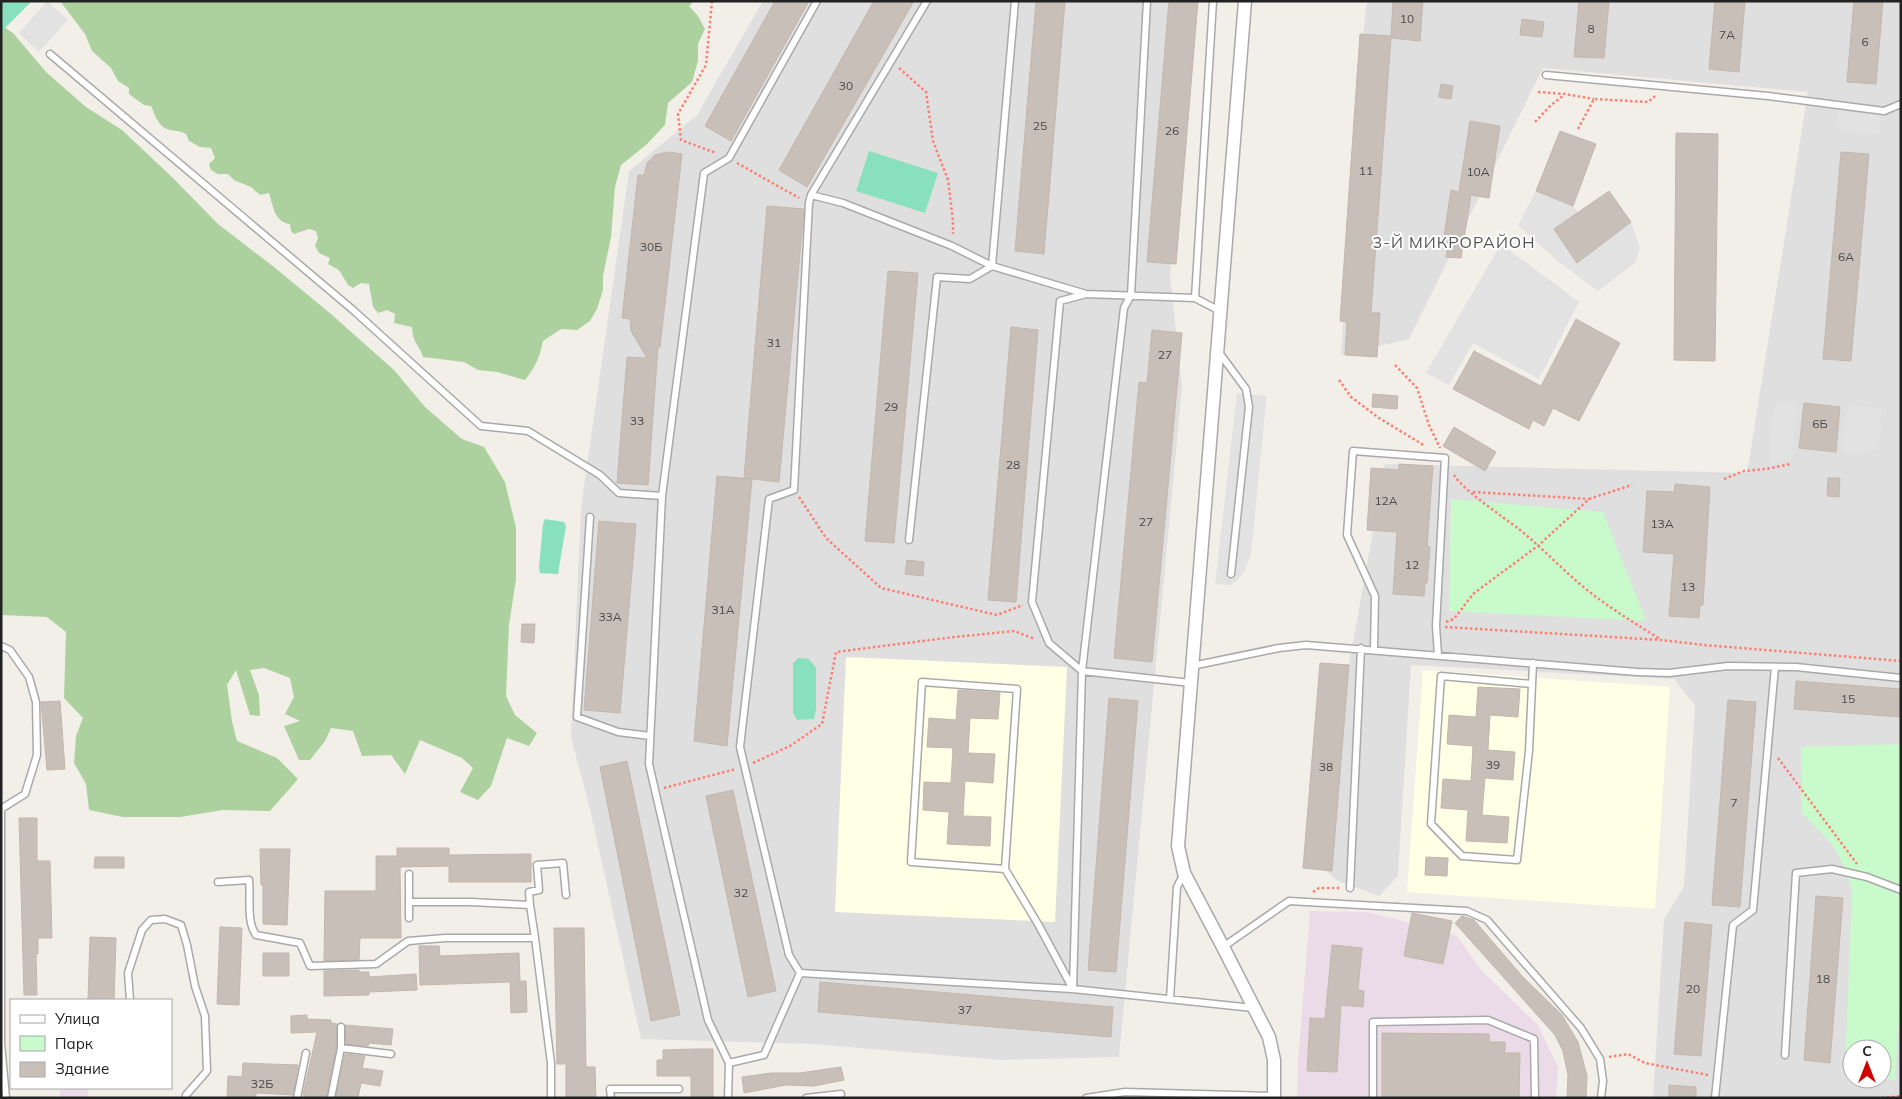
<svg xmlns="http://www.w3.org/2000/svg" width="1902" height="1099" font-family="Mulish,sans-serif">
<rect width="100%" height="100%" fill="#f2efe9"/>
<path fill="#e0dfdf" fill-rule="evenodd" d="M763,1h435l-28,275 12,111 -63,670 -118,3 -188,-16 -172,-5 -51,-230 -19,-72 10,-230 48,-336 68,-56z
M1367,1h534v1097h-248l11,-179 20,-33 11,-181 -21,-26 -263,-14 -13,211 -19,20 -43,-16 -22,-21 71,-395 362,9 61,-381 -265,-24 -134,271 -68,16 19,-292zM1852,1049h30v30h-30z"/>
<path fill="#ebdbe8" d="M1310,911l58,1 88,23 26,36 56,54 20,42 -2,31h-259l1,-37z
M60,1088h28v10h-28z"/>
<path fill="#ffffe5" d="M846,657l221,10 -12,255 -220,-10z
M1423,670l247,17 -15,222 -248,-17z"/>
<path fill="#add19e" d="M60,1h634l-5,5 9,10 7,13 -7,15v17l-6,21 -24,21 -3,22 -19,20 -25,20 -6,22 -4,50 -8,39v14l-6,19 -7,12 -13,9 -16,-1 -18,12c-3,16 -8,26 -18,39l-28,-8 -19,-2 -14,-8 -41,-5c-4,-14 -10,-12 -11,-30l-18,-4 1,-9 -8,-4 -9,3 -5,-6 -4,-23 -8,-1 -8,5 -5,-3 -9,-15 -11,-6 2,-6 -11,-5 -4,-7 3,-8 -2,-7 -7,-2 -15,5 -3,-3 -1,-7c-16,-2 -17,-19 -21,-31l-9,2 -9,-8 -17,-7 -6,-6h-10l-7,-4 -2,-6 6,-6 -4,-10 -11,-1 -11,-6 -3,-7c-5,-3 -10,-3 -16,-4 -12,-3 -14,-13 -19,-24l-7,-1 -15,-11v-6l-11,-7 -7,-13 -19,-17 -7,-17z
M1,25l12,8 33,39 40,35 36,23 50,47 46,47 56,43 57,47 63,56 31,37 37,32 22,8 21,35 11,46v51l-7,46 -3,71 9,19 22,18 -8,13 -22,-8 -16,48 -13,14 -18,-8 13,-24 -11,-10 -42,-18 -15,34 -14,-19 -29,1 -9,-25 -22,-3 -6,13 -15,19h-11l-15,-34 16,-5 -15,-7 9,-17 -4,-19 -26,-10 -14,2 9,25 1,21 -10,-1 -14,-45 -9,15 5,36 5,20 40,17 21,21 -28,32 -47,-1 -43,7h-57l-34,-7 -3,-26 -12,-21 2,-27 7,-18 -19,-20 2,-66 -19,-15 -46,-2z"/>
<path fill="#c8facc" d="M1451,499l152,13 43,109 -197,-10z
M1901,744v244l-6,92 -13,-2v-29h-30v24l-7,-2 7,-179 -8,-26 -12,-22 -30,-31 -1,-66z"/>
<path fill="#88e0be" d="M1,1h31l-31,31z
M869,151l69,22 -13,40 -69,-22z
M545,519l19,3 2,4 -8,48 -18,-1 -1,-6 4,-43z
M798,658l11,1 7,9v41l-2,10 -17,1 -4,-7v-50z"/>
<path fill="#e2e2e2" d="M47,1l21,19 -29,32 -20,-19z
M1836,110l45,6 -2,18 -41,-4z
M1536,191l37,15 5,6 -24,17 77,-7 9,26 -5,15 -37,28 -38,-28 -42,-38z
M1501,244l78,58 -40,77 -66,-36 -24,42 -23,-12z
M1237,393l29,3v7l-15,151 -6,16 -8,11 -7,4 -15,-1z
M1797,403l-5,56 -22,5 3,-60z
M1847,405l35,3 -3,42 -36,3z"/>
<path fill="#c7bfb8" stroke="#c4b6ab" d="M775,1h34l-78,140 -26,-15z
M874,1h40l-107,186 -28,-17z
M1036,1h29l-21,253 -29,-3z
M1169,1h29l-22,263 -29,-2z
M1393,1h30l-3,40 -29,-3 -20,275h9l-3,44 -32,-2 2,-33 -7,-1 20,-287 31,2z
M1579,1h30l-5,57 -30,-1z
M1715,1h30l-6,71 -30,-3z
M1854,1h29l-7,83 -29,-2z
M1522,19l22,3 -2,15 -22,-2z
M1441,84l12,2 -2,13 -12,-2z
M1470,121l30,5 -11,72 -18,-3 -10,63 -15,-1 2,-13 -5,-1 8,-53 8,2z
M1560,131l36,13 -23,62 -37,-15z
M1676,133l42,1 -3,227 -41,-1z
M668,152l14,2 -22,193h-2l-10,138 -31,-2 10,-126 20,1 -16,-27 -1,-12 -8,-1 16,-143h6l3,-12 8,-8z
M1841,152l28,2 -18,207 -28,-2z
M1609,191l22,31 -54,41 -23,-34z
M767,206l37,3 -25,273 -35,-4z
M888,271l30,2 -24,270 -29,-2z
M1576,319l44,24 -41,78 -26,-13 -9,18 -11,-6 -4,9 -76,-40 21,-38 67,35z
M1011,327l27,3 -22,272 -28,-2z
M1152,330l30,3 -30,329 -38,-4 25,-276 8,1z
M1373,394l25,2 -1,13 -25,-2z
M1804,403l36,4 -4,45 -37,-4z
M1454,427l42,25 -11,19 -42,-25z
M1399,464l34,2 -6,81h3l-3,36h-2l-1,13 -31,-2 4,-62 -30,-2 4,-62 28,2z
M717,476l35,3 -25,267 -33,-5z
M1828,478h12l-1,19 -12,-1z
M1675,484l35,3 -7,118h-3l-1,13 -30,-2 5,-62 -31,-2 4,-61 27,1z
M599,521l37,3 -16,189 -36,-3z
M907,560l17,2 -1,14 -18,-2z
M522,624h13l-1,19 -13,-1z
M1320,663l29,2 -17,206 -29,-3z
M1796,681l105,8v28l-107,-8z
M1478,687l42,2 -2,28 -28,-2 -2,35 27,2 -2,28 -28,-2 -3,37 27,2 -2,26 -41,-2 2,-31 -27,-2 2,-29 28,2 2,-35 -26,-2 2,-29 27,2z
M958,690l42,3 -2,26 -28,-1 -2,35 27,1 -2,29 -28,-2 -2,35 28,1 -1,29 -43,-2 2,-32 -26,-2 1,-28 27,1 2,-35 -26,-1 2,-29 27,2z
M1109,698l29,3 -22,271 -28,-2z
M1728,700l28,2 -16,205 -28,-2z
M60,701l5,68 -18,1 -6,-68z
M627,761l53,254 -29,6 -51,-254z
M733,790l43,201 -28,6 -42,-201z
M19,818h18v43h13l2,77h-14v16h-2l1,41h-13z
M397,848h52v7l82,-1v28h-82v-16l-49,1 1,71h-41l-1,22 -35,1 1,-70h51v-35h21z
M260,849h30l-3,76 -24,-1v-39h-2z
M95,857h29v11h-30z
M1426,857l22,1 -1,18 -22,-1z
M1816,896l27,2 -13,165 -26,-3z
M1412,913l40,8 -9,43 -39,-8z
M1462,916l12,4 48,56 40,39 16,27 9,34 -1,22h-19l1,-23 -5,-24 -8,-16 -100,-112z
M1685,922l27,3 -11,131 -27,-2z
M220,927l22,1 -3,77 -22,-1z
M554,928h30l2,139h9l1,31h-30v-34h-9z
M90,937l26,1 -2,62h-26z
M1332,945l30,3 -4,42 6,1 -1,16 -22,-2 -4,67 -30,-1 3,-53 15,1z
M419,946h20l1,10 79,-3 1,28h6l1,31 -16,1 -1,-31 -90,3z
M263,953h26v23h-26z
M359,970v2h10v5l47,-3 1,16 -48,2v3l-45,1v-25z
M820,982l293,25 -2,30 -293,-25z
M307,1015v4l24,1v3l6,1 -1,24 -10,50h-22v-3h-1l14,-63 -26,1v-17z
M345,1025l48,4 -2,16 -22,-2 -1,3 -22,-2z
M1382,1033l107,1v8h16v11h15l-1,45h-137z
M696,1049h17v49h-22v-22h-34v-16h6v-10z
M345,1054l20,2 -3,12 21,3 -3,15 -19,-3 -3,15h-22z
M243,1063l55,2 -5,30 -37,-2v5h-29l1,-22 14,1z
M841,1067l3,13 -30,6 -28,-1 -42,8 -2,-16 29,-4h29z
M1669,1085l27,2v11h-27z"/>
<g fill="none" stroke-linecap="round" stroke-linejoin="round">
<g stroke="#a9a9a9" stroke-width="9">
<path id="lane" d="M50,54l303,256 128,116 47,5 72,44 19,18 43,3
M1546,75l222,21 116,15 17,-7
M811,195l32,8 109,43 40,20 94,28 109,4 25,13
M1086,294l-26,7 -28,301 17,41 33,28 109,12
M1195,298l18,-297
M1218,351l28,38 3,18 -18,167
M590,517l-13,200 41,15 32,4
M909,540l28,-263 33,2 22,-13 23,-265
M1,646l9,4 19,27 7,25 1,53 -12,39 -24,15
M1374,650l1,-54 -28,-61 6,-84 92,7 -9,168 2,29
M1192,666l87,-18 27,-3 331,27 32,1 59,-7 68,1 105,11
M1532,684l-91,-8 -10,148 31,32 55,4 12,-109 4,-88
M1,809v234l5,55
M1005,869l12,-180 -95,-7 -11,180 94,7 33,55 35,65 9,-318 42,-363 7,-13 16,-294
M218,882l31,-2c2,17 -3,41 7,55l44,8 10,23 66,-2 32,-23 37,-3h90l16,125v35
M1350,888l11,-240
M410,902h61l59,3 5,33
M530,905l-1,-13 10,-2 -2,-25 26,-2 3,32
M409,918v-44
M1223,947l66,-46 178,10 20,9 94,108 19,31 3,22 -2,17
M800,973l-11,-18 -49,-208 29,-248 25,-9 15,-287 2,-8 116,-194
M1170,999l7,-112 7,-14
M130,1000l-2,-27 14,-43 9,-10 14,-1 16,6 6,20 8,41 10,30 2,55 -21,24v3
M341,1048l50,6
M1785,1055l11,-182 36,-4 35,8 34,13
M729,1063l35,-8 36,-82 273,16 180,19
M297,1098l9,-45
M331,1098l10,-50v-21
M611,1098l-1,-9h69
M728,1098l1,-35 -21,-43 -59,-256 13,-268 42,-323 25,-15 88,-157
M806,1098l35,-4
M1086,1098l39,-6 149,4
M1373,1098v-76l115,-2 46,19 1,59
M1715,1098l18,-173 20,-15 22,-243"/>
</g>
<g stroke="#a9a9a9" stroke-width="15">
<path id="street" d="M1245,1l-67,845 6,27 39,74 46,90 5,23v38"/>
</g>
<path stroke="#fa8072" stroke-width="2.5" stroke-dasharray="2.5 2.5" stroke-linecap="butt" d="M712,1l-6,64 -28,49 3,26 35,13
M899,68l27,24 7,49 15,39 5,41v13
M1538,92l27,2 29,5
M1535,122l16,-17 13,-10
M1578,129l16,-30 54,3 7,-6
M737,163l62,35
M1395,365l22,23 12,37 11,23
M1339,380l12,17 28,21 46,28
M1454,475c9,15 49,42 65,54 22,18 41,38 62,56 25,21 52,37 79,54
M1724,479l20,-8 22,-2 25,-5
M1473,492l116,7
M799,497l27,41 55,50 116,27 26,-10
M1446,622l8,-3 19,-25 66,-49 50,-46 43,-14
M1445,627l216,13 43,5 197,16
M1778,758l79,106
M753,763l37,-17 32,-22 14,-72 110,-14 68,-7 21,8
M664,788l72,-19
M1313,892l6,-4h22
M1609,1057l19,-3 17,9 63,12
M1882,1098l19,-2"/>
<use href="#lane" stroke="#fff" stroke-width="6"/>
<use href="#street" stroke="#fff" stroke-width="12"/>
</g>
<g text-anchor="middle" stroke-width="4" stroke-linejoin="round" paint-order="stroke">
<g font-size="12" fill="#4b4948">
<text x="1407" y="23">10</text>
<text x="1591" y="33">8</text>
<text x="1727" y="39">7А</text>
<text x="1865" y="46">6</text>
<text x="846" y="90">30</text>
<text x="1040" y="130">25</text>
<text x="1172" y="135">26</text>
<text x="1366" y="175">11</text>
<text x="1478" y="176">10А</text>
<text x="651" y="251">30Б</text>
<text x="1846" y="261">6А</text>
<text x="774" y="347">31</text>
<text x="1165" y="359">27</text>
<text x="891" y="411">29</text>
<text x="637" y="425">33</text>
<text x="1820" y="428">6Б</text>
<text x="1013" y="469">28</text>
<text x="1386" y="505">12А</text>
<text x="1146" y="526">27</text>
<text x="1662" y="528">13А</text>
<text x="1412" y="569">12</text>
<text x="1688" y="591">13</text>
<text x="723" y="614">31А</text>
<text x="610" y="621">33А</text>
<text x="1848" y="703">15</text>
<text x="1493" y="769">39</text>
<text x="1326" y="771">38</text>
<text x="1734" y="807">7</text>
<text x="741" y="897">32</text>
<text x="1823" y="983">18</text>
<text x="1693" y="993">20</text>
<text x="965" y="1014">37</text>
<text x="262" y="1088">32Б</text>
</g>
<g font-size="16" letter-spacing="1" fill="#555" stroke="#fff">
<text x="1454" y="248">3-Й МИКРОРАЙОН</text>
</g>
</g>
<rect width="1902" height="1099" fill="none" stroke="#222222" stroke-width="5"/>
<rect x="10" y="999" width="162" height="90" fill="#ffffff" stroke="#a7a7a7"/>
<rect x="20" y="1015" width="25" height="8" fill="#ffffff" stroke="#a7a7a7"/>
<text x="55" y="1024" font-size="15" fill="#222222">Улица</text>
<rect x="20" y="1036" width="25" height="15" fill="#c8facc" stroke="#a7a7a7"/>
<text x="55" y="1049" font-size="15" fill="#222222">Парк</text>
<rect x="20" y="1062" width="25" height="15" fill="#c7bfb8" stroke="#a7a7a7"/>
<text x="55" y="1074" font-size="15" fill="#222222">Здание</text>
<g transform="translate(1867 1064)"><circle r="24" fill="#ffffff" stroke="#a7a7a7"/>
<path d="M0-4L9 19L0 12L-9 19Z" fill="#d40000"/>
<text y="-8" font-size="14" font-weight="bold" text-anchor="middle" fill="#222222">С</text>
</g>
</svg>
